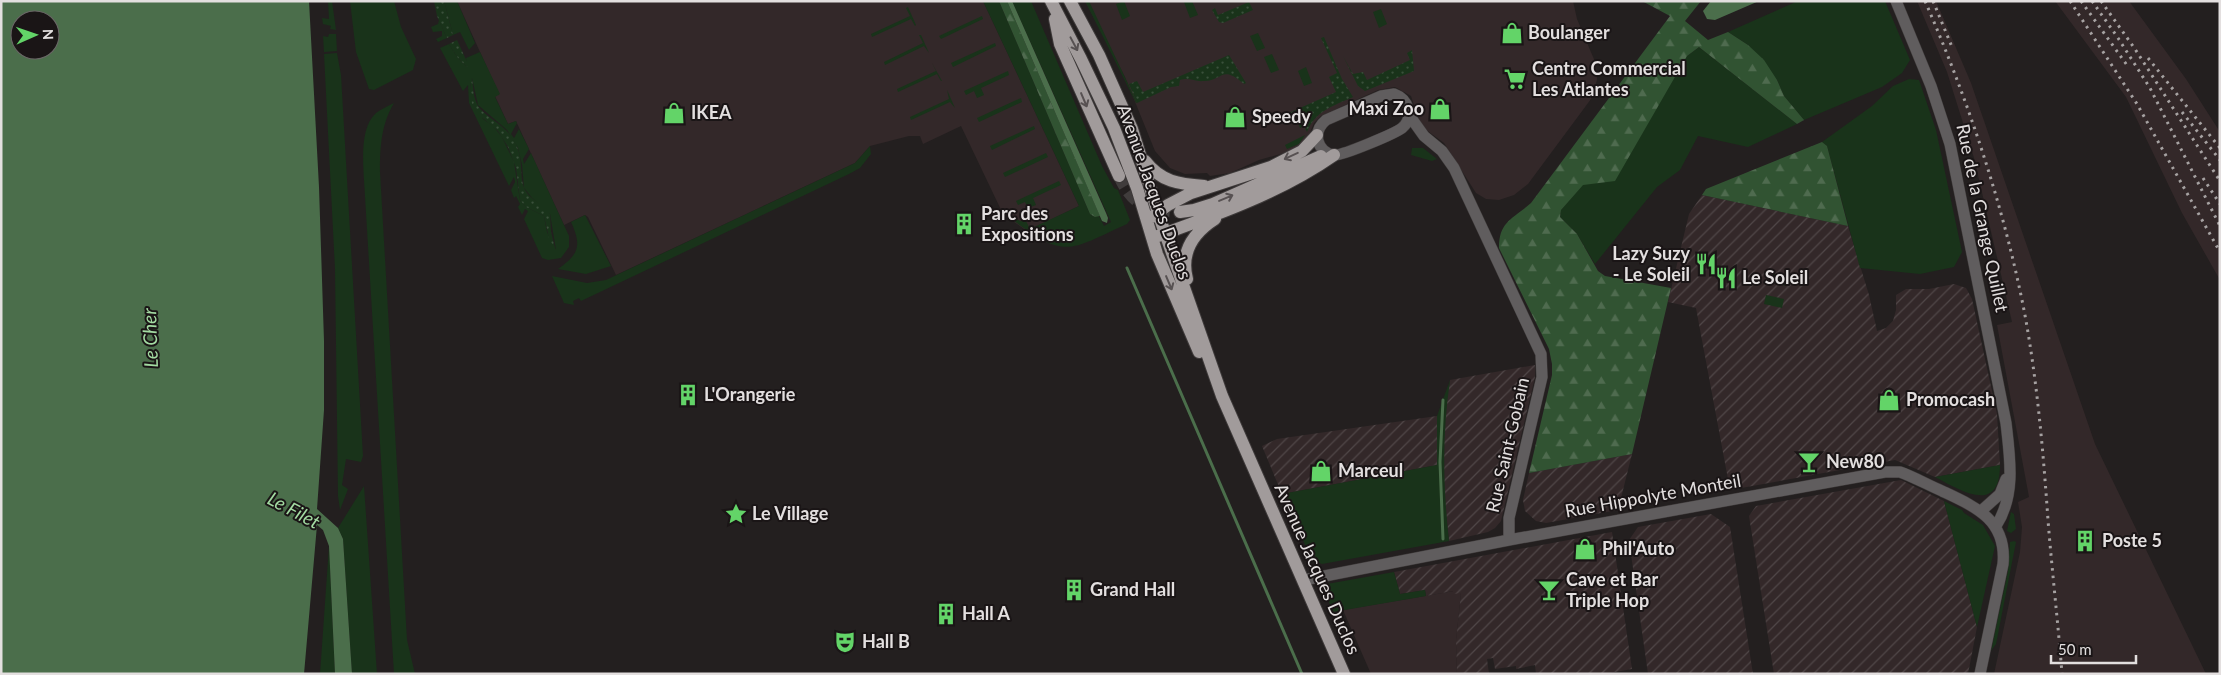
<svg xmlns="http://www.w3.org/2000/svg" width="2221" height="675" font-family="Lato,sans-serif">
<defs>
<pattern id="industrial-furrows" width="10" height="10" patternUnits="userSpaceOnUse" patternTransform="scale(1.25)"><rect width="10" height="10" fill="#332829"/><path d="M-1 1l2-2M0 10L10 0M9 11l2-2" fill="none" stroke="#504748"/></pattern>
<pattern id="forest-firs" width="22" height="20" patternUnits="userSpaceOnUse" patternTransform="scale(1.25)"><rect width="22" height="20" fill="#315332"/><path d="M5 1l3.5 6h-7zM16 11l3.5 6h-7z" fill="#4f6b4f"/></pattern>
<pattern id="garden-dots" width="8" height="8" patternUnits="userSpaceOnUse" patternTransform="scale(1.25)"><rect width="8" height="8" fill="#19331a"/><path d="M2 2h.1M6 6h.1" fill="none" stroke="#3a503b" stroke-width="1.8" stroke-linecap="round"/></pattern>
</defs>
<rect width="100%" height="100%" fill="#231f1f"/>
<path fill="#332829" d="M457,1h526l96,205 -52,25 -24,-17 -42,-88 -38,18 -3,-8h-11l-39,10 -15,17 -239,112 -28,-58 -3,-2 -21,10 -48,-104 -8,3 -13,-28 4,-2z
M1085,1h488l4,18 19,45 1,16 -6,19 -63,85 -14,11 -15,5 -13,-1 -10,-6 -32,-50 -15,-11 -9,-9 -9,-27 -16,-9 -17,3 -57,26 -7,7 -9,21 -21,9 -25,7 -29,13 -20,3 -3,-3 -22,1 -15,-6 -15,-17 -30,-74z
M1917,1h19l35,82 124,361 111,230h-212l26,-122 2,-25 -4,-25 11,-5 -32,-172 15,-3 -38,-164 -27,-86z
M2055,1h74l57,78 34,53v148l-38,-67 -56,-116z
M1454,591l7,2 -5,48 1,33h-86l-28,-64z"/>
<path fill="url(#industrial-furrows)" d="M1702,195l146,31 21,69 8,36 9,-3 7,-7 3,-11v-15l10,-6h23l25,-5 12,4 6,11 25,115 3,51 -65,12 -40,-17 -165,30 -34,-182 -28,-6 21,-88z
M1535,365v12l-34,144 -6,7 -7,4 -39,9 -5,-45v-81l6,-35z
M1437,416v49l-155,29 -20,-48 15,-7z
M1632,454l-14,56 -72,13 -10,-2 -11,-10 -2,-11 6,-27z
M1901,480l43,21 33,126 -9,47h-194l-25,-158 7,-10z
M1711,514l19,13 23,147h-105l-19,-134 9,-13z
M1612,532l20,137 -28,5h-68l-1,-9 -19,4v-3l-21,3 -2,-11 -6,1 2,15h-32l-1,-33 5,-48 -7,1 -1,-3 -27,5 -1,-6 -25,4 -6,-22z"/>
<path fill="#19331a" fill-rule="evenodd" d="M328,1h4l4,29 -6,-1 1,-3 -8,-2 -1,-6 7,1z
M350,1h44l7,26 15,32 -3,11 -39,20 -5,-1 -13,-37z
M444,1h13l18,42 -6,7 -9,-18 -7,3z
M983,1h16l91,213 5,3 4,-1 5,10 7,-4 -99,-221h19l71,165 12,22 4,2 12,30 -3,4c-56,25 -61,37 -114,-4l-2,-5 9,6h6l4,8 49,-23z
M1085,1h4l48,102h-1z
M1124,1l6,15 -8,4 -6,-16z
M1186,1h6l6,14 -8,3 -6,-16z
M1798,1h87l25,59 -8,13 -20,14 -78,33 -20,-24 -7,-16 -29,-35 -20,-13z
M908,7l8,18 -1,1 -4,-7 -39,18 -1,-3 39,-18 -4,-8z
M1381,9l6,15 -8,4 -6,-16z
M982,16l1,3 -42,20 -2,-3z
M439,20l8,18 -9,4 -2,-3 6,-3v-5l-9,1 -2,-5 7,-3z
M1258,33l7,15 -8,3 -7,-15z
M329,34h7l1,17 -13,1 -1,-16 5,1z
M919,35h2l8,18 -5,-7 -39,19 -1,-3 39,-19z
M995,43l1,3 -43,21 -2,-4z
M449,44l9,14 9,9 -1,-9 14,-6 20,42 -5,3 13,27 8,-3 1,2 -6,11 3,4 5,-9 10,20 -6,10 1,5 7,-11 38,83v11l-8,11 -13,2 -6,-2 -18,-39 4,-8 -3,-2 -3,6 -4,-8 2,-3 -4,-8 -2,2 -3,-8 4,-8 -1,-5 -5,9 -40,-83 -1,-18 -5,6 -23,-43zM472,78l6,27 29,25 11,18 4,17 2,23 8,10 18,16 6,36 -9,-18 -3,-16 -18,-9 -6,-7 -6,-38 -12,-25 -9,-11 -10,-7 -13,-31z
M1699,47l98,77 -49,23 -50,-11 -18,34 -23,17 -62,77 -18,-30 -17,-17 1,-7 126,-154z
M337,53l4,22 22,381 -2,6 -15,-3 -4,26 6,4 -8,21 -2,-14 -3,-227 -11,-215z
M1272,54l7,16 -8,3 -7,-16z
M932,63l10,18h-1l-4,-7 -39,18 -1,-3 39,-18z
M1306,67l6,16 -8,3 -6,-15z
M1008,71l1,4 -28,13 3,7 -7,3 -3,-7 -8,4 -2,-4z
M1909,79l10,1 17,50 26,122 -8,15 -34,7 -60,-6 -33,-122 -5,-4 50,-36 21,-20z
M947,90l8,18 -5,-6 -39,18 -1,-3 39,-18z
M1021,98l1,4 -43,20 -2,-4z
M394,103c-13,22 -14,44 -14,69l27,468 8,34h-21l-30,-494c-1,-19 -4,-53 12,-67 5,-4 12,-7 18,-10z
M1034,126l1,3 -43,21 -2,-4z
M1305,135l-6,9 -12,5 -2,-4z
M870,146l1,8 -11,14 -11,6 -268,127 -2,-3 -6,3 1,4 -10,-2 -12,-27 35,7 19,-3 249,-117z
M1412,148h11l14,11 -5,2 -21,-6z
M1046,153l2,4 -43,20 -2,-4z
M1059,181l2,4 -28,13 3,7 -8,3 -3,-6 -7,3 -2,-4z
M585,215l26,51 -25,8 -28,-5c21,-15 24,-23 13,-47z
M1771,273l18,4 -2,9 -18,-4z
M1766,295l18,4 -2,9 -18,-4z
M1450,380c-8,54 -7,107 -1,161l-127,23 -10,-4 -30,-66 155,-29v-49z
M2000,465c0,51 -40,25 -65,12z
M364,486l13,188h-25l-9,-135 -5,-11z
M1944,501l18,9 2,3 19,12 12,21 -18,81z
M2011,512l3,2 2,15 -5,4 -4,-2z
M2014,541l2,1 -20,102 -5,7 17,-80 2,-29z
M329,546l6,128h-15z
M1394,572l6,22 25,-4 1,6 -93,16 -9,-22 3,-6z"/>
<path fill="url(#forest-firs)" d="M999,1h8l93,215 -5,1 -5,-3z
M1642,1h59l-16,20 23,19 20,-8 20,13 16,15 13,20 7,16 20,24 -7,4 -98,-77 -12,9 -72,125 -32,4 -22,25 -1,7 17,17 21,37 7,5 66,12 -39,166 -103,19 23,-98v-11l-3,-15 -50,-101c0,-27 14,-29 32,-45l139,-187z
M1822,142l5,4 21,80 -146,-31 4,-6z"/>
<path fill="url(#garden-dots)" d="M434,1h10l9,34 -6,3 -10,-22z
M1249,2l4,8 -30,13 -4,-1 -7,-12 3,-2 3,7z
M1324,37l18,42 11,18c-20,9 -38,14 -46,35l-3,-6 -4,2 -3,-8 -11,5 -4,-9 54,-24 -7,-15 8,-4 -16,-35z
M457,40l11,24 -1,3 -9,-9 -9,-14z
M1412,50l2,21 -49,20 -7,-5 -15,-30 10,18 10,-2 4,8 43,-20 -3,-7z
M1229,55l17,28 -2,1c-23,-20 -21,-3 -40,-3 -10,1 -14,-4 -24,-1l-1,6 -8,1 -34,16 -8,-19 8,-3 6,11z
M472,76c1,10 1,22 6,30 9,13 27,18 36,35 11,18 4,35 11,49 6,11 19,14 25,24l1,18 5,20 -7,-14 -5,-22 -18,-9 -6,-7 -4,-32 -8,-21 -10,-16 -20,-17 -6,-10 -2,-16z"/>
<path fill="#4b6e4b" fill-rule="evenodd" d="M1,1h308l10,186 5,154v69l-7,99 21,19 5,11 9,135h-17l-6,-128 -6,-16 -6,-5 -13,149h-303zM20,20h30v30h-30z
M1007,1h5l94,212 2,5 -1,5 -5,-2z
M1711,1h48l-44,19 -8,-1 -4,-8z"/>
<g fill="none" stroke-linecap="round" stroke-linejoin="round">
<path stroke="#4b6e4b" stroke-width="3" d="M1127,268l175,406
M1443,400l-3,62 3,77"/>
<path stroke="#403c3c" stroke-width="12" stroke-dasharray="12 6" stroke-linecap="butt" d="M1119,176c14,30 28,34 61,36"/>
<g stroke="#3e3a3a" stroke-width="12">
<path id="minor" d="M1896,1l35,85 19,58 56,279c4,35 10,72 -10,103
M1394,94c14,5 21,23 8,34 -6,5 -60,28 -68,27 -8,-1 -14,-7 -16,-14 -2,-9 2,-16 8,-21l55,-24z
M1409,115l15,21 18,15 12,17 87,186 1,23 -33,141v22
M1981,511l19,-17 6,-15
M1304,580l205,-40 376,-68h15c14,5 28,13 42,19 34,16 65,29 61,73l-23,110"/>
</g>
<g stroke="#3e3a3a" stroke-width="14">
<path id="major" d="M1051,1l30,58 33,69 23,60 20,66 42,98
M1070,1l29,54 33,74 26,84 64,183 122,278
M1055,19l5,25 59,132
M1145,161c16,21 34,23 59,25
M1180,212l14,-2 19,-6 108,-48
M1152,217l16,-12 23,-12 80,-26 31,-16 15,-16
M1158,236c61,-22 123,-44 176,-81
M1187,279c-7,-27 6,-46 28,-60"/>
</g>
<use href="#minor" stroke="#605d5e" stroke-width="11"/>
<use href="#major" stroke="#a19b9b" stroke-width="12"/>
<path stroke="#a6a2a2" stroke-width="3" stroke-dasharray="2.5 5" stroke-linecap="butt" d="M1925,1c43,99 78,203 99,309 13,69 19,139 24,210 4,51 10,102 14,154
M1933,1l19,46
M2070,1l67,103 83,148
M2081,1l48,67
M2092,1l26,37 32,50 70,138
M2101,1l34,48 85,132
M2148,58l72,90
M2182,112l38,48
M2203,178l17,26"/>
</g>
<defs><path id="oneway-shaft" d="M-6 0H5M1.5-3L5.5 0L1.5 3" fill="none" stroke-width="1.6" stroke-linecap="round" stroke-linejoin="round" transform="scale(1.25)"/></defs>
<g stroke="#575152">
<use href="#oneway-shaft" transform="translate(1074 44) rotate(62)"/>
<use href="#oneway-shaft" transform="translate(1084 100) rotate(67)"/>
<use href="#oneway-shaft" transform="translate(1291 156) rotate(155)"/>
<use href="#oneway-shaft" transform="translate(1226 198) rotate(-23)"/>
<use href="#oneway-shaft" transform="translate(1169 283) rotate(67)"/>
</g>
<defs>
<g id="shop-bare" transform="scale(1.725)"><path d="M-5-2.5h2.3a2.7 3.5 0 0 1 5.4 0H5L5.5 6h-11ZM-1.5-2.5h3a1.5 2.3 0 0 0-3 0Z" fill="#63d468" stroke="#1a1516" stroke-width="2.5" paint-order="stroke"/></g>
<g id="supermarket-bare" transform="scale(1.725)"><path d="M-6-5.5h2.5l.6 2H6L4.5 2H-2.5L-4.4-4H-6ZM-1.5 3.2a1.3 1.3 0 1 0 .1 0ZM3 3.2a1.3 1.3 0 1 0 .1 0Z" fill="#63d468" stroke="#1a1516" stroke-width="2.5" paint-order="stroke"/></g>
<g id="building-bare" transform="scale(1.725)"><path d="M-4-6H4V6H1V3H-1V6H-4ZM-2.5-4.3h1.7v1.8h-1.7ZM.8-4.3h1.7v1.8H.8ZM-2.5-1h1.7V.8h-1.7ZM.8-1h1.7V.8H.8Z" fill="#63d468" stroke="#1a1516" stroke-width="2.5" paint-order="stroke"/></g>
<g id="restaurant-bare" transform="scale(1.725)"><path d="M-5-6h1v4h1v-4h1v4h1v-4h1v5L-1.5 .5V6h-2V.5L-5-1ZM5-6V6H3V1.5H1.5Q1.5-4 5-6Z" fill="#63d468" stroke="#1a1516" stroke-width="2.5" paint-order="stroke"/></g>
<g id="bar-bare" transform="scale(1.725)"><path d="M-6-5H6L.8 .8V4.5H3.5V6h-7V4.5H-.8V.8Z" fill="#63d468" stroke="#1a1516" stroke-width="2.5" paint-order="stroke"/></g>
<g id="sight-bare" transform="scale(1.725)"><path d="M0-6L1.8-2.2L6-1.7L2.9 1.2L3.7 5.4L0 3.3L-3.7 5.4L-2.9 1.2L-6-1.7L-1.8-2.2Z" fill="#63d468" stroke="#1a1516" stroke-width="2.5" paint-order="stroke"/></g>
<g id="theatre-bare" transform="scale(1.725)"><path d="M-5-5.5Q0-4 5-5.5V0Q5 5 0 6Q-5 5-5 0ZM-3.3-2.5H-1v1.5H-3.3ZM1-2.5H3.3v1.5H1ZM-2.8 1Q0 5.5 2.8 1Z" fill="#63d468" stroke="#1a1516" stroke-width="2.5" paint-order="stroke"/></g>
</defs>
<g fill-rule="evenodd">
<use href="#shop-bare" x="1512" y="33"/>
<use href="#supermarket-bare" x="1515" y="79"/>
<use href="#shop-bare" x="1440" y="109"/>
<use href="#shop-bare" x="674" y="113"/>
<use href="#shop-bare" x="1235" y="117"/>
<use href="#building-bare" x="964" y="224"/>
<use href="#restaurant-bare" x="1706" y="264"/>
<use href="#restaurant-bare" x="1726" y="278"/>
<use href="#building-bare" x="688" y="395"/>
<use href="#shop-bare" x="1889" y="400"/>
<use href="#bar-bare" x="1809" y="462"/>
<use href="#shop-bare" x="1321" y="471"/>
<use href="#sight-bare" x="736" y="514"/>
<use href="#building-bare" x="2085" y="541"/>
<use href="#shop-bare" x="1585" y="549"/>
<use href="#building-bare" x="1074" y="590"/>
<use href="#bar-bare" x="1549" y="590"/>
<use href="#building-bare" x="946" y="614"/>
<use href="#theatre-bare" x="845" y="642"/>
</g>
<g text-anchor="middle" stroke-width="4" stroke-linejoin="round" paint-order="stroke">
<g font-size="18" font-weight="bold" fill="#e3dfdf" stroke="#1a1516" text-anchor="start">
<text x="1528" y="39">Boulanger</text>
<text x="1532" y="75">Centre Commercial<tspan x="1532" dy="21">Les Atlantes</tspan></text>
<text x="1424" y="115" text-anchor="end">Maxi Zoo</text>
<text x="691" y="119">IKEA</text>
<text x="1252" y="123">Speedy</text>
<text x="981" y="220">Parc des<tspan x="981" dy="21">Expositions</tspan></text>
<text x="1690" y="260" text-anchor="end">Lazy Suzy<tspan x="1690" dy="21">- Le Soleil</tspan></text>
<text x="1742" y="284">Le Soleil</text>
<text x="704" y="401">L'Orangerie</text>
<text x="1906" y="406">Promocash</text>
<text x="1826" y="468">New80</text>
<text x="1338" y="477">Marceul</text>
<text x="752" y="520">Le Village</text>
<text x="2102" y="547">Poste 5</text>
<text x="1602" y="555">Phil'Auto</text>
<text x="1566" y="586">Cave et Bar<tspan x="1566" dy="21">Triple Hop</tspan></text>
<text x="1090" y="596">Grand Hall</text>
<text x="962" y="620">Hall A</text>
<text x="862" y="648">Hall B</text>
</g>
<g font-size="18" fill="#e3dfdf" stroke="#1a1516">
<text transform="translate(1154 192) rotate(70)" y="6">Avenue Jacques Duclos</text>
<text transform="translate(1982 218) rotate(78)" y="6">Rue de la Grange Quillet</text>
<text transform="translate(1508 445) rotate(-77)" y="6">Rue Saint-Gobain</text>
<text transform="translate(1653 496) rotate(-10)" y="6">Rue Hippolyte Monteil</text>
<text transform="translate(1317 569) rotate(66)" y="6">Avenue Jacques Duclos</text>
</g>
<g font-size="19" font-style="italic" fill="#a3dba2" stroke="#1a1516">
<text transform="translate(150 338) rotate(-92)" y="7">Le Cher</text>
<text transform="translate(294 510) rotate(28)" y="7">Le Filet</text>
</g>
</g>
<rect width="2221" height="675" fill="none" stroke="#e3dfdf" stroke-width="5"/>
<g transform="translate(35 35) rotate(88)"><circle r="24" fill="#1a1516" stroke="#6a6666"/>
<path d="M0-4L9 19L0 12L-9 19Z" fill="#63d468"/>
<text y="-8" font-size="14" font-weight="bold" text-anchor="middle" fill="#e3dfdf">N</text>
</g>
<path d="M2051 655v8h85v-8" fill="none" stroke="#e3dfdf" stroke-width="2.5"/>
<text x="2058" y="655" font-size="15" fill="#e3dfdf" stroke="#1a1516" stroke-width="4" paint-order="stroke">50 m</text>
</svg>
